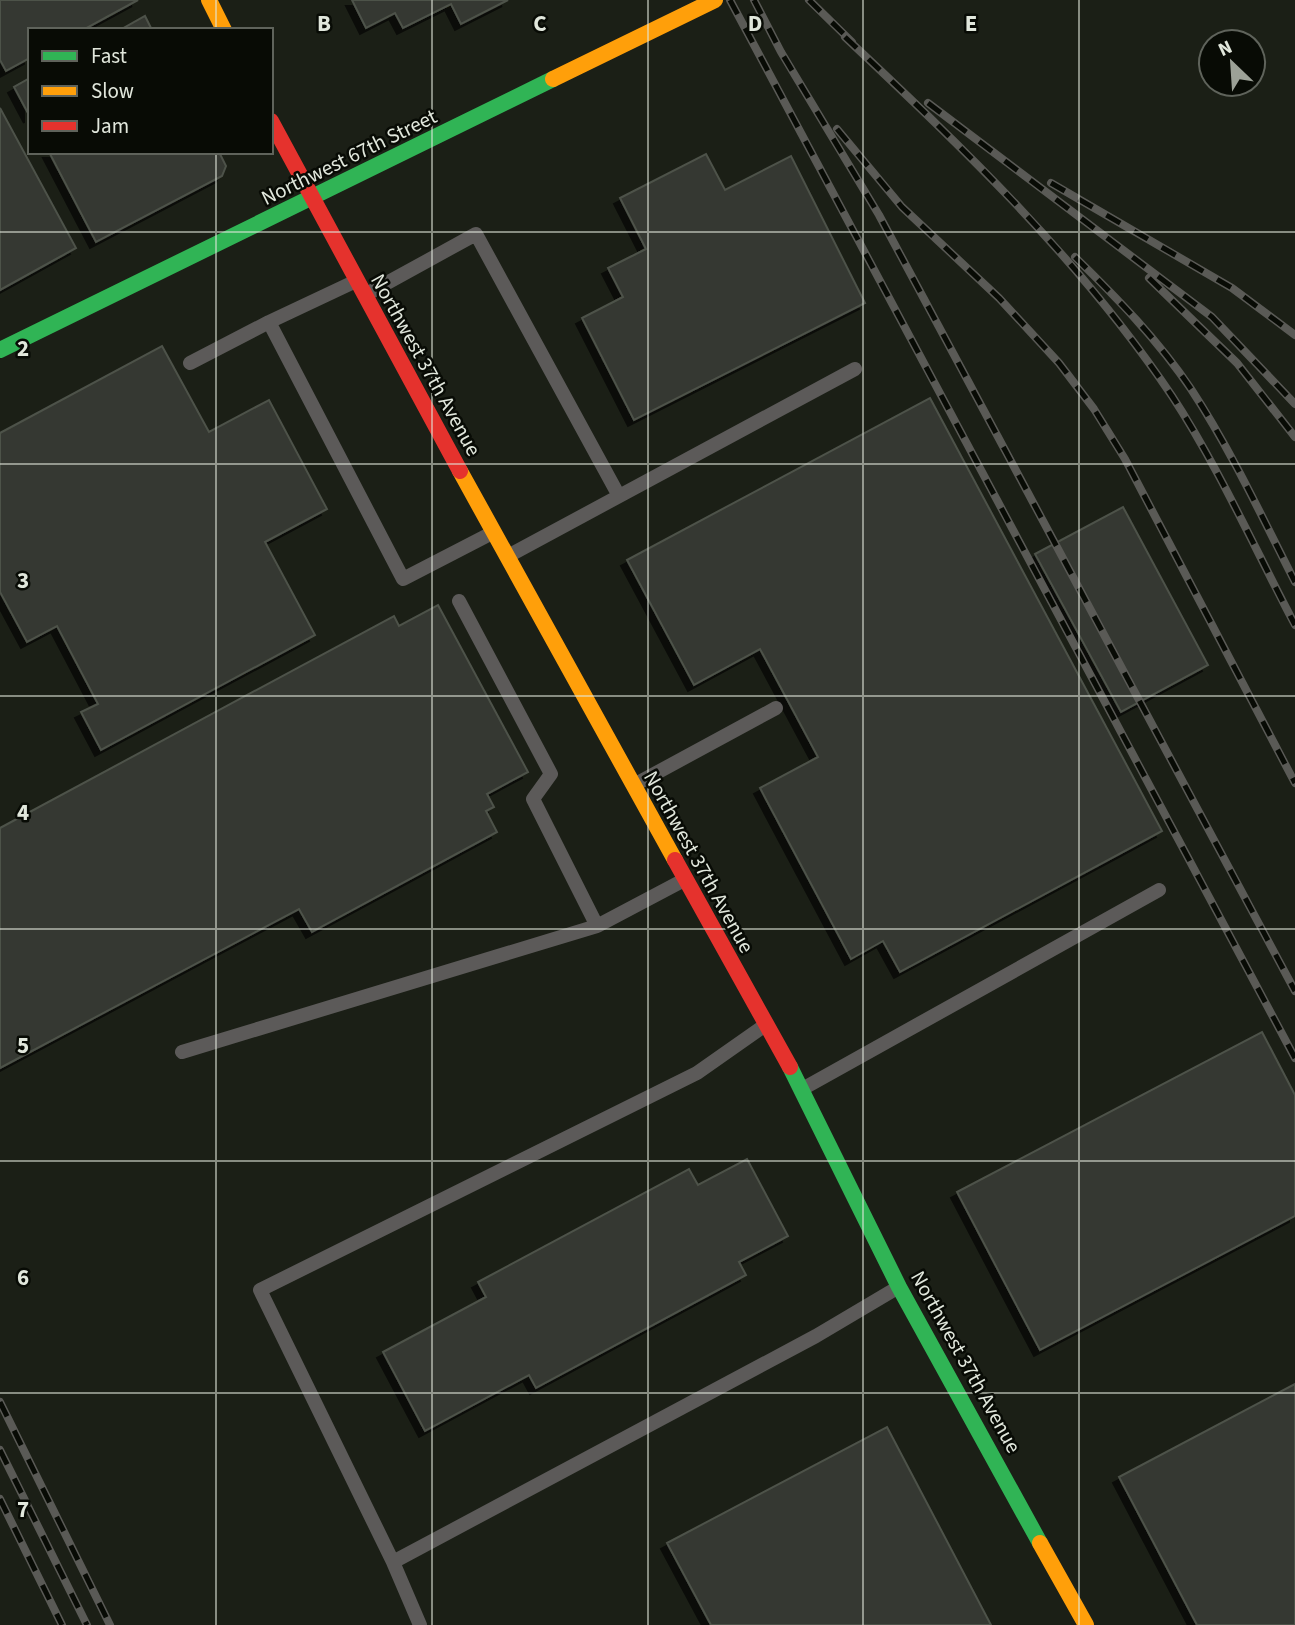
<svg xmlns="http://www.w3.org/2000/svg" width="1295" height="1625" font-family="'Source Sans 3',sans-serif">
<defs>
<filter id="shadow"><feDropShadow dx="-6" dy="6" stdDeviation="0" flood-color="#0009"/></filter>
</defs>
<rect width="100%" height="100%" fill="#1b1f16"/>
<path fill="#353931" stroke="#4e524a" stroke-width="2" filter="url(#shadow)" d="M0,0h138l-55,30h-53v28l-24,13 -6,-11z
M352,0h156l-47,24 -10,-20 -48,24 -8,-15 -29,15z
M145,16l7,14h-32z
M30,78v39l-16,-30z
M0,108l76,140 -76,42z
M49,152h170l7,14 -4,10 -126,66z
M706,154l19,36 66,-34 74,147 -231,117 -52,-102 41,-21 -15,-29 38,-19 -26,-51z
M162,346l47,86 60,-32 58,109 -62,33 50,93 -214,115 -20,-38 17,-8 -41,-78 -30,16 -27,-50v-159z
M930,398l232,433 -262,141 -17,-31 -32,18 -91,-171 58,-31 -58,-108 -66,36 -67,-125z
M1123,507l85,158 -87,47 -86,-158z
M438,605l90,167 -41,22 7,13 -8,4 11,21 -185,100 -13,-23 -299,159v-240l394,-212 5,10z
M1262,1032l33,63v121l-255,134 -83,-158z
M747,1159l41,77 -49,26 7,13 -210,113 -7,-13 -104,56 -42,-79 103,-55 -8,-15 211,-113 9,16z
M1295,1384v241h-98l-78,-148z
M887,1427l104,198h-280l-44,-82z"/>
<g fill="none" stroke-linecap="round" stroke-linejoin="round">
<path stroke="#5c5a59" stroke-width="14" d="M365,295l111,-61 143,262
M269,322l87,-41
M190,363l79,-41 134,257 89,-46
M508,556l347,-187
M459,601l92,173 -18,25 64,127 87,-46
M634,785l142,-77
M764,1026l-67,47 -437,217 133,272 423,-226 81,-48
M182,1052l415,-126
M804,1088l355,-198
M393,1562l27,63"/>
<path stroke="#30b455" stroke-width="16" d="M0,350l553,-271
M790,1067l109,220 141,256"/>
<path stroke="#ff9f0a" stroke-width="16" d="M209,0l15,30
M553,79l162,-79
M460,471l215,389
M1040,1543l46,82"/>
<path stroke="#e5322d" stroke-width="16" d="M271,121l189,350
M675,860l115,207"/>
<g stroke="#5a5a56" stroke-width="8">
<path id="rail" d="M730,0l565,1058
M754,0l27,52 98,163 416,776
M809,0l43,42
M845,37c119,112 235,222 327,359 46,70 84,155 123,229
M928,103l284,214 83,87
M837,129l65,78 97,91 60,65 35,46 31,50 170,324
M1051,183l181,105 63,47
M1075,257c42,41 83,83 116,132 40,61 71,128 104,193
M1149,278l88,85 58,74
M0,1402l110,223
M0,1450l87,175
M0,1499l62,126"/>
</g>
<use href="#rail" stroke="#080b05" stroke-width="5" stroke-dasharray="16" stroke-linecap="butt"/>
</g>
<path fill="none" stroke="#e1e7dc" stroke-width="2" stroke-opacity="0.55" d="M216,0v30M432,0v1625M648,0v1625M863,0v1625M1079,0v1625M216,152v1473M0,232h1295M0,464h1295M0,696h1295M0,929h1295M0,1161h1295M0,1393h1295"/>
<g text-anchor="middle" stroke-width="5" stroke-linejoin="round" paint-order="stroke">
<g font-size="21" fill="#e1e7dc" stroke="#080b05">
<text transform="translate(349 157) rotate(-26)" y="7">Northwest 67th Street</text>
<text transform="translate(426 365) rotate(61)" y="7">Northwest 37th Avenue</text>
<text transform="translate(699 862) rotate(61)" y="7">Northwest 37th Avenue</text>
<text transform="translate(966 1362) rotate(61)" y="7">Northwest 37th Avenue</text>
</g>
</g>
<g font-size="23" text-anchor="middle" font-weight="bold" fill="#e1e7dc" stroke="#080b05" stroke-width="5" stroke-linejoin="round" paint-order="stroke">
<text x="324" y="31">B</text>
<text x="540" y="31">C</text>
<text x="755" y="31">D</text>
<text x="971" y="31">E</text>
<text x="23" y="356">2</text>
<text x="23" y="588">3</text>
<text x="23" y="820">4</text>
<text x="23" y="1053">5</text>
<text x="23" y="1285">6</text>
<text x="23" y="1517">7</text>
</g>
<rect x="28" y="28" width="245" height="126" fill="#080b05" stroke="#5f635b" stroke-width="2"/>
<rect x="42" y="51" width="35" height="10" fill="#30b455" stroke="#5f635b" stroke-width="2"/>
<text x="91" y="63" font-size="21" fill="#e1e7dc">Fast</text>
<rect x="42" y="86" width="35" height="10" fill="#ff9f0a" stroke="#5f635b" stroke-width="2"/>
<text x="91" y="98" font-size="21" fill="#e1e7dc">Slow</text>
<rect x="42" y="121" width="35" height="10" fill="#e5322d" stroke="#5f635b" stroke-width="2"/>
<text x="91" y="133" font-size="21" fill="#e1e7dc">Jam</text>
<g transform="translate(1232 63) rotate(335)"><circle r="33" fill="#080b05" stroke="#5f635b" stroke-width="2"/>
<path d="M0-5L12 26L0 18L-12 26Z" fill="#9ca197"/>
<text y="-10" font-size="19" font-weight="bold" text-anchor="middle" fill="#e1e7dc">N</text>
</g>
</svg>
